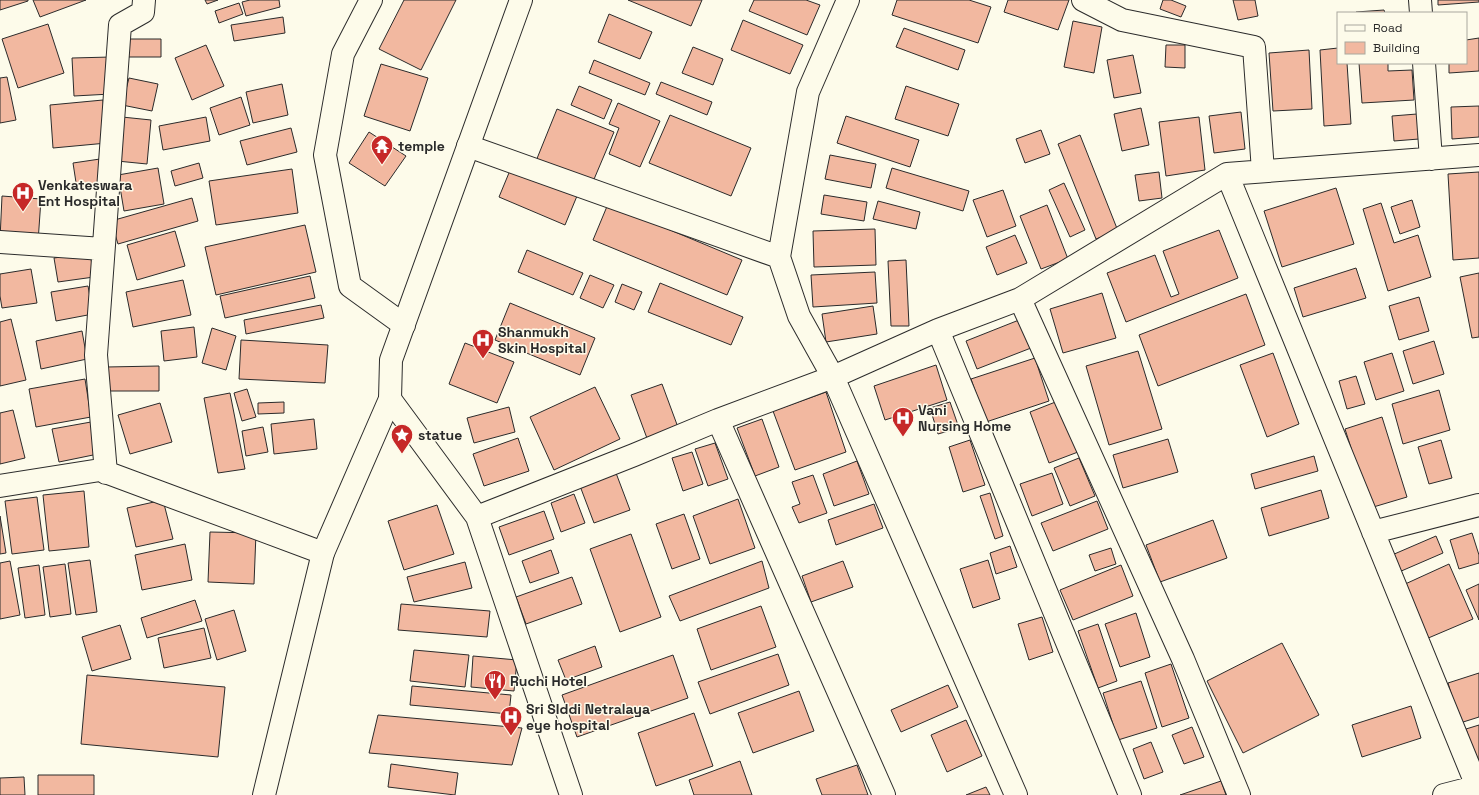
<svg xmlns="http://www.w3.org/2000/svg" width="1479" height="795" font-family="'Space Grotesk',sans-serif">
<rect width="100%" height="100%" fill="#fdfbea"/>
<path fill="#f2b8a0" stroke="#2b2b2b" d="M0,0h28v1l-28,9z
M33,0h53l-46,17z
M205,0h13l-11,4z
M250,0h29l1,7 -34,9 -4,-14z
M404,0h52l-35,70 -42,-21z
M628,0h74l-11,26z
M754,0h52l14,5 -13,30 -58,-24z
M897,0h72l22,7 -13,36 -86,-28z
M1008,0h61l-11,30 -54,-18z
M1163,0h8l15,6 -5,11 -21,-8z
M1233,0h22l3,16 -20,4z
M1438,0h41v2l-41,3z
M239,3l4,11 -24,9 -4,-12z
M1384,10l1,3h-29v-1z
M609,14l43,18 -12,27 -42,-17z
M283,17l2,16 -51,8 -3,-16z
M743,20l60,25 -13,29 -59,-24z
M1073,21l29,6 -8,46 -30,-6z
M48,24l16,49 -46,15 -16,-49z
M904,28l61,22 -7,20 -62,-23z
M1479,38v33l-30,2v-10h17v-23z
M127,39h34v18h-34z
M206,45l18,41 -32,14 -17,-42z
M1166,45h19v23l-20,-1z
M693,47l30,12 -10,26 -31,-12z
M1338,48v15h9l4,61 -27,2 -4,-76z
M1309,50l3,59 -39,2 -4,-58z
M1133,55l8,38 -27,5 -7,-38z
M111,57v37l-37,2 -2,-38z
M594,60l56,23 -5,12 -56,-22z
M1359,63h29v8l24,-1 2,30 -52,3z
M381,64l47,14 -18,53 -46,-15z
M7,77l9,43 -16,3v-45z
M129,78l29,6 -6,27 -30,-6z
M661,82l51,20 -5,13 -51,-21z
M282,84l6,31 -35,8 -7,-31z
M579,86l33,14 -8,19 -33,-14z
M906,86l53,18 -11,32 -53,-17z
M241,97l9,28 -31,10 -9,-27z
M103,100l4,43 -54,5 -3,-43z
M618,103l42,18 -20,46 -31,-13 10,-26 -10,-4z
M1479,106v31l-27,2 -1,-32z
M1141,108l8,37 -27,6 -8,-37z
M557,109l57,23 -22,52 -56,-23z
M1241,112l4,37 -31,4 -5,-37z
M1417,114l2,25 -25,2 -2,-25z
M670,115l81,33 -20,48 -82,-33z
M846,116l73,24 -9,27 -73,-24z
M122,117l29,3 -4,44 -30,-3z
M206,117l4,24 -47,9 -4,-24z
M1199,117l6,53 -39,6 -7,-54z
M291,128l6,24 -50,13 -7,-24z
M1041,130l9,24 -25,9 -9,-24z
M369,132l37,24 -21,30 -36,-23z
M1080,135l38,96 -22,8 -38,-95z
M830,155l46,9 -5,24 -46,-9z
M100,159l5,26 -28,4 -4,-26z
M199,163l4,15 -28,8 -4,-15z
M158,168l6,36 -40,7 -6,-36z
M511,168l66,28 -12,29 -66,-28z
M892,168l77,23 -6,20 -77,-23z
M292,169l6,44 -82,12 -7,-44z
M1159,172l3,26 -23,3 -4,-26z
M1479,172v86l-26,2 -5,-86z
M1064,183l21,47 -15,7 -21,-47z
M1336,188l18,56 -72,23 -18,-56z
M1003,190l13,36 -29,11 -14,-37z
M824,195l43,7 -3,19 -43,-7z
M2,196l39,3 -3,43 -38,-3z
M192,198l6,23 -80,23 -7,-23z
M1412,200l8,27 -20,7 -9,-27z
M878,201l42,11 -4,17 -43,-10z
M1381,203l13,40 24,-8 13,42 -43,14 -25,-82z
M608,204l134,56 -15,35 -134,-55z
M1047,205l21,54 -27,10 -21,-53z
M305,225l11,47 -100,23 -11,-48z
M875,229l1,36 -62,2 -1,-36z
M1219,230l19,48 -112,44 -19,-49 48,-18 16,42 8,-3 -16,-43z
M175,231l10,35 -48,14 -10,-35z
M1015,235l12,28 -30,12 -11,-28z
M527,250l56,23 -10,22 -55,-23z
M90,253l4,24 -36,5 -4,-24z
M906,260l3,66h-18l-3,-65z
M1356,268l10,30 -63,19 -9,-29z
M31,269l6,34 -35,5 -2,-12v-22z
M875,272l2,31 -64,4 -2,-32z
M1479,273v64l-7,1 -12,-61z
M590,275l24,10 -11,23 -23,-10z
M310,276l5,22 -90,20 -5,-22z
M183,280l8,35 -58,12 -7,-35z
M660,283l83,34 -12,28 -83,-33z
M622,284l20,8 -8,18 -19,-8z
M88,286l5,28 -37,7 -5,-29z
M1102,293l14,45 -53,15 -13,-44z
M1246,294l19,51 -107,41 -19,-51z
M1419,297l10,34 -30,9 -10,-34z
M510,303l85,35 -15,37 -85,-35z
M321,305l3,13 -78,16 -2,-14z
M873,306l4,28 -51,8 -4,-28z
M11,319l15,61 -26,6v-64z
M1019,320l12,28 -54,21 -11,-28z
M194,327l3,30 -33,4 -3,-30z
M212,328l24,8 -10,34 -24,-7z
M82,331l5,28 -46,10 -5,-28z
M241,340l87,5 -3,38 -86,-4z
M1434,341l10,33 -31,10 -10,-33z
M465,343l49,19 -17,41 -48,-19z
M1138,351l24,78 -53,16 -23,-79z
M1273,353l26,71 -32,13 -27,-72z
M1392,353l12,38 -28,9 -12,-38z
M1035,358l14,43 -63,21 -15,-43z
M936,365l11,35 -62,20 -11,-34z
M159,366v25h-53v-24z
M1356,376l9,28 -18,5 -8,-28z
M85,379l6,38 -55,10 -7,-38z
M662,384l17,46 -31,11 -17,-46z
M595,387l25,52 -66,31 -24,-53z
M247,389l9,28 -14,4 -8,-28z
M1439,390l11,40 -47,14 -11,-40z
M826,392l20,60 -51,18 -22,-59z
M230,393l15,76 -27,4 -14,-75z
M1058,401l20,51 -29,11 -19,-51z
M284,402v11l-26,1v-11z
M950,402l9,26 -21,6 -8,-26z
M160,403l12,39 -42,12 -12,-39z
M509,407l6,25 -41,11 -7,-25z
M13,410l12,48 -25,6v-51z
M1382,417l25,80 -37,11 -25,-79z
M314,419l3,30 -43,5 -3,-30z
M762,419l17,48 -24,9 -18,-48z
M91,422l7,32 -39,8 -7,-33z
M263,427l5,25 -22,4 -4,-25z
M518,438l11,33 -45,15 -11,-32z
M1168,439l10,33 -55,16 -10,-33z
M970,440l15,45 -22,7 -14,-45z
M1441,440l11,38 -23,6 -11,-37z
M715,443l13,36 -20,7 -13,-37z
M692,452l11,32 -20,7 -11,-33z
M1314,456l4,15 -63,18 -4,-15z
M1079,458l16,38 -25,10 -16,-38z
M857,461l12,33 -35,12 -11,-32z
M616,473l14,37 -36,13 -14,-37z
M1052,473l11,31 -31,12 -12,-32z
M813,475l14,38 -28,10 -7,-16 8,-3 -8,-22z
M1321,490l8,28 -60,18 -8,-28z
M84,491l5,56 -40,4 -6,-56z
M990,493l13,43 -8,3 -15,-43z
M574,494l11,29 -24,9 -10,-29z
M37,497l7,53 -32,4 -7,-53z
M738,499l17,49 -45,16 -17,-48z
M163,500l10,39 -37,8 -9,-39z
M1097,501l11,28 -55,22 -12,-28z
M874,504l9,24 -47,17 -8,-25z
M437,505l17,49 -50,16 -16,-49z
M544,511l10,28 -45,16 -10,-28z
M684,514l16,45 -28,10 -16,-45z
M0,516l6,37 -6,1z
M1213,520l14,38 -67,24 -14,-37z
M210,532l46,1 -2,51 -46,-2z
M1472,533l7,22v8l-20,6 -9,-29z
M631,534l30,83 -41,15 -30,-83z
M1436,536l7,17 -44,19 -7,-17z
M185,544l7,36 -50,10 -7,-35z
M1010,546l7,21 -21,7 -6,-21z
M1111,548l5,16 -21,7 -6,-16z
M551,550l8,23 -29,10 -8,-22z
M90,560l7,52 -21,3 -8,-52z
M988,560l12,39 -27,9 -13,-39z
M10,561l10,54 -20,4v-56z
M762,561l7,27 -89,33 -11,-25z
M843,561l10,26 -42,15 -9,-26z
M465,562l7,26 -58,14 -7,-25z
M65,564l6,50 -21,3 -7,-50z
M1449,564l24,55 -47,20 -23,-54z
M39,565l6,50 -20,3 -7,-50z
M1121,565l12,31 -60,24 -13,-30z
M572,577l10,27 -56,20 -10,-27z
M1479,584v36l-13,-30z
M195,600l7,21 -55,17 -6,-20z
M401,604l89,7 -3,26 -89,-7z
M761,606l15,41 -65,23 -14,-41z
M234,610l12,41 -29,9 -12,-41z
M1136,613l14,44 -30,10 -15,-43z
M1042,617l11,35 -24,8 -11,-36z
M1098,624l19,57 -19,7 -20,-57z
M120,625l11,34 -39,12 -10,-34z
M204,628l7,30 -47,10 -6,-30z
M1282,643l37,72 -76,38 -36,-72z
M595,646l7,21 -36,13 -8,-20z
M414,650l55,5 -4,32 -55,-6z
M778,654l11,31 -79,29 -12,-32z
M673,655l15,43 -111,39 -15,-42z
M473,656l44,4 -3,31 -43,-4z
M1171,664l18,54 -27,9 -17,-54z
M1479,673v44l-19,6 -12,-40z
M87,675l138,12 -7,70 -137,-13z
M1141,681l16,47 -39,12 -15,-47z
M948,685l10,22 -57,25 -10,-22z
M412,686l99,9 -2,19 -99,-9z
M799,691l15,40 -61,22 -15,-40z
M1411,706l10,32 -59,19 -10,-32z
M694,713l19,53 -57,20 -18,-53z
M378,715l144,13 -10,37 -143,-12z
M966,720l16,36 -35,16 -16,-37z
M1479,725v34l-3,1 -10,-31z
M1192,727l12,30 -20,7 -12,-29z
M1151,742l12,30 -19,7 -11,-30z
M740,761l12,34h-58l-5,-15z
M391,764l67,9 -3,22 -67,-8z
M857,765l11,30h-46l-6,-16z
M38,775h56v20h-56z
M24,777l1,18h-25v-17z
M1221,781l5,14h-46z
M986,787l4,8h-24z"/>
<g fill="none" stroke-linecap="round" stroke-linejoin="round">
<g stroke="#2b2b2b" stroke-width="24">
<path id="minor" d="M371,0l-28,54 -18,101 25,131 54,39
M848,0l-40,92 -29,165 20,59 34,61 183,418
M1083,0l39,20 132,27 9,124
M1420,0l1,13
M1424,63l7,96
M468,146l311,111
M1227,174l252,617
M0,242l103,7
M1020,299l163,360 56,136
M938,330l192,465
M390,399l87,118 157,-62 84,-35 115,-43 105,-47 82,-31 207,-125 252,-19
M718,420l166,375
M106,473l-10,-118 24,-330 23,-13 1,-12
M0,486l100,-16 223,83
M477,517l94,278
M1373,532l106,-27
M1444,795l35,-9"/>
</g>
<g stroke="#2b2b2b" stroke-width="24">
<path id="primary" d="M264,795l59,-242 67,-154 1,-39 130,-360"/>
</g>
<use href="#minor" stroke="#fdfbea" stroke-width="22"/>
<use href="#primary" stroke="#fdfbea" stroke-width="22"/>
</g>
<defs>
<g id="temple-pin" transform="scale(1.15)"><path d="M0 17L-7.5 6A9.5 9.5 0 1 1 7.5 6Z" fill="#c62828" stroke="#fdfbea"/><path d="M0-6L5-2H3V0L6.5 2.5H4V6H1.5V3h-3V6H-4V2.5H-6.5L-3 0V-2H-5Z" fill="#fff"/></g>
<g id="hospital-pin" transform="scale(1.15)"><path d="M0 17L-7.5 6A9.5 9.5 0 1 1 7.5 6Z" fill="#c62828" stroke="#fdfbea"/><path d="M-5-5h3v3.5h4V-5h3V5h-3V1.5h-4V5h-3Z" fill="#fff"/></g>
<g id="sight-pin" transform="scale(1.15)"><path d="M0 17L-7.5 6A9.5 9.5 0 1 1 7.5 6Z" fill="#c62828" stroke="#fdfbea"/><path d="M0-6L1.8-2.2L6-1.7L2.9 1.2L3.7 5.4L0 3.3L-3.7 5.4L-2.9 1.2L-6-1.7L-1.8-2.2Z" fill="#fff"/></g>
<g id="restaurant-pin" transform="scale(1.15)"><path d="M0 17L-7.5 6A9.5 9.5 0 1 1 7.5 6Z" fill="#c62828" stroke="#fdfbea"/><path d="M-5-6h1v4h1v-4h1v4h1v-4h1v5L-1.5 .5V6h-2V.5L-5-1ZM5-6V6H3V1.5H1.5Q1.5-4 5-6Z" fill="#fff"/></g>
</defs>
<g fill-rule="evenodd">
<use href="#temple-pin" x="382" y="146"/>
<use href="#hospital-pin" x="23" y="193"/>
<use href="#hospital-pin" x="483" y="340"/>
<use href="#hospital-pin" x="903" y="418"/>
<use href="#sight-pin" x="402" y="435"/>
<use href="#restaurant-pin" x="495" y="681"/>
<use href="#hospital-pin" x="511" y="717"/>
</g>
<g text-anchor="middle" stroke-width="3" stroke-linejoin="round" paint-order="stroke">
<g font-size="14" font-weight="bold" fill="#2b2b2b" stroke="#fdfbea" text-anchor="start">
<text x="398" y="151">temple</text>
<text x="38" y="190">Venkateswara<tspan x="38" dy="16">Ent Hospital</tspan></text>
<text x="498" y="337">Shanmukh<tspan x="498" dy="16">Skin Hospital</tspan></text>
<text x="918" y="415">Vani<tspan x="918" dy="16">Nursing Home</tspan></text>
<text x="418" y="440">statue</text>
<text x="510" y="686">Ruchi Hotel</text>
<text x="526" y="714">Sri SIddi Netralaya<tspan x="526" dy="16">eye hospital</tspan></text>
</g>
</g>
<rect x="1337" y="12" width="130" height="52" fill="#fdfbea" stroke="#a9a89e"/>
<rect x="1345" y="25" width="20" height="6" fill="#fdfbea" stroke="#a9a89e"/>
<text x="1373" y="32" font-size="12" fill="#2b2b2b">Road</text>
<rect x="1345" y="42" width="20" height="12" fill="#f2b8a0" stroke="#a9a89e"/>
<text x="1373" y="52" font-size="12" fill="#2b2b2b">Building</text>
</svg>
